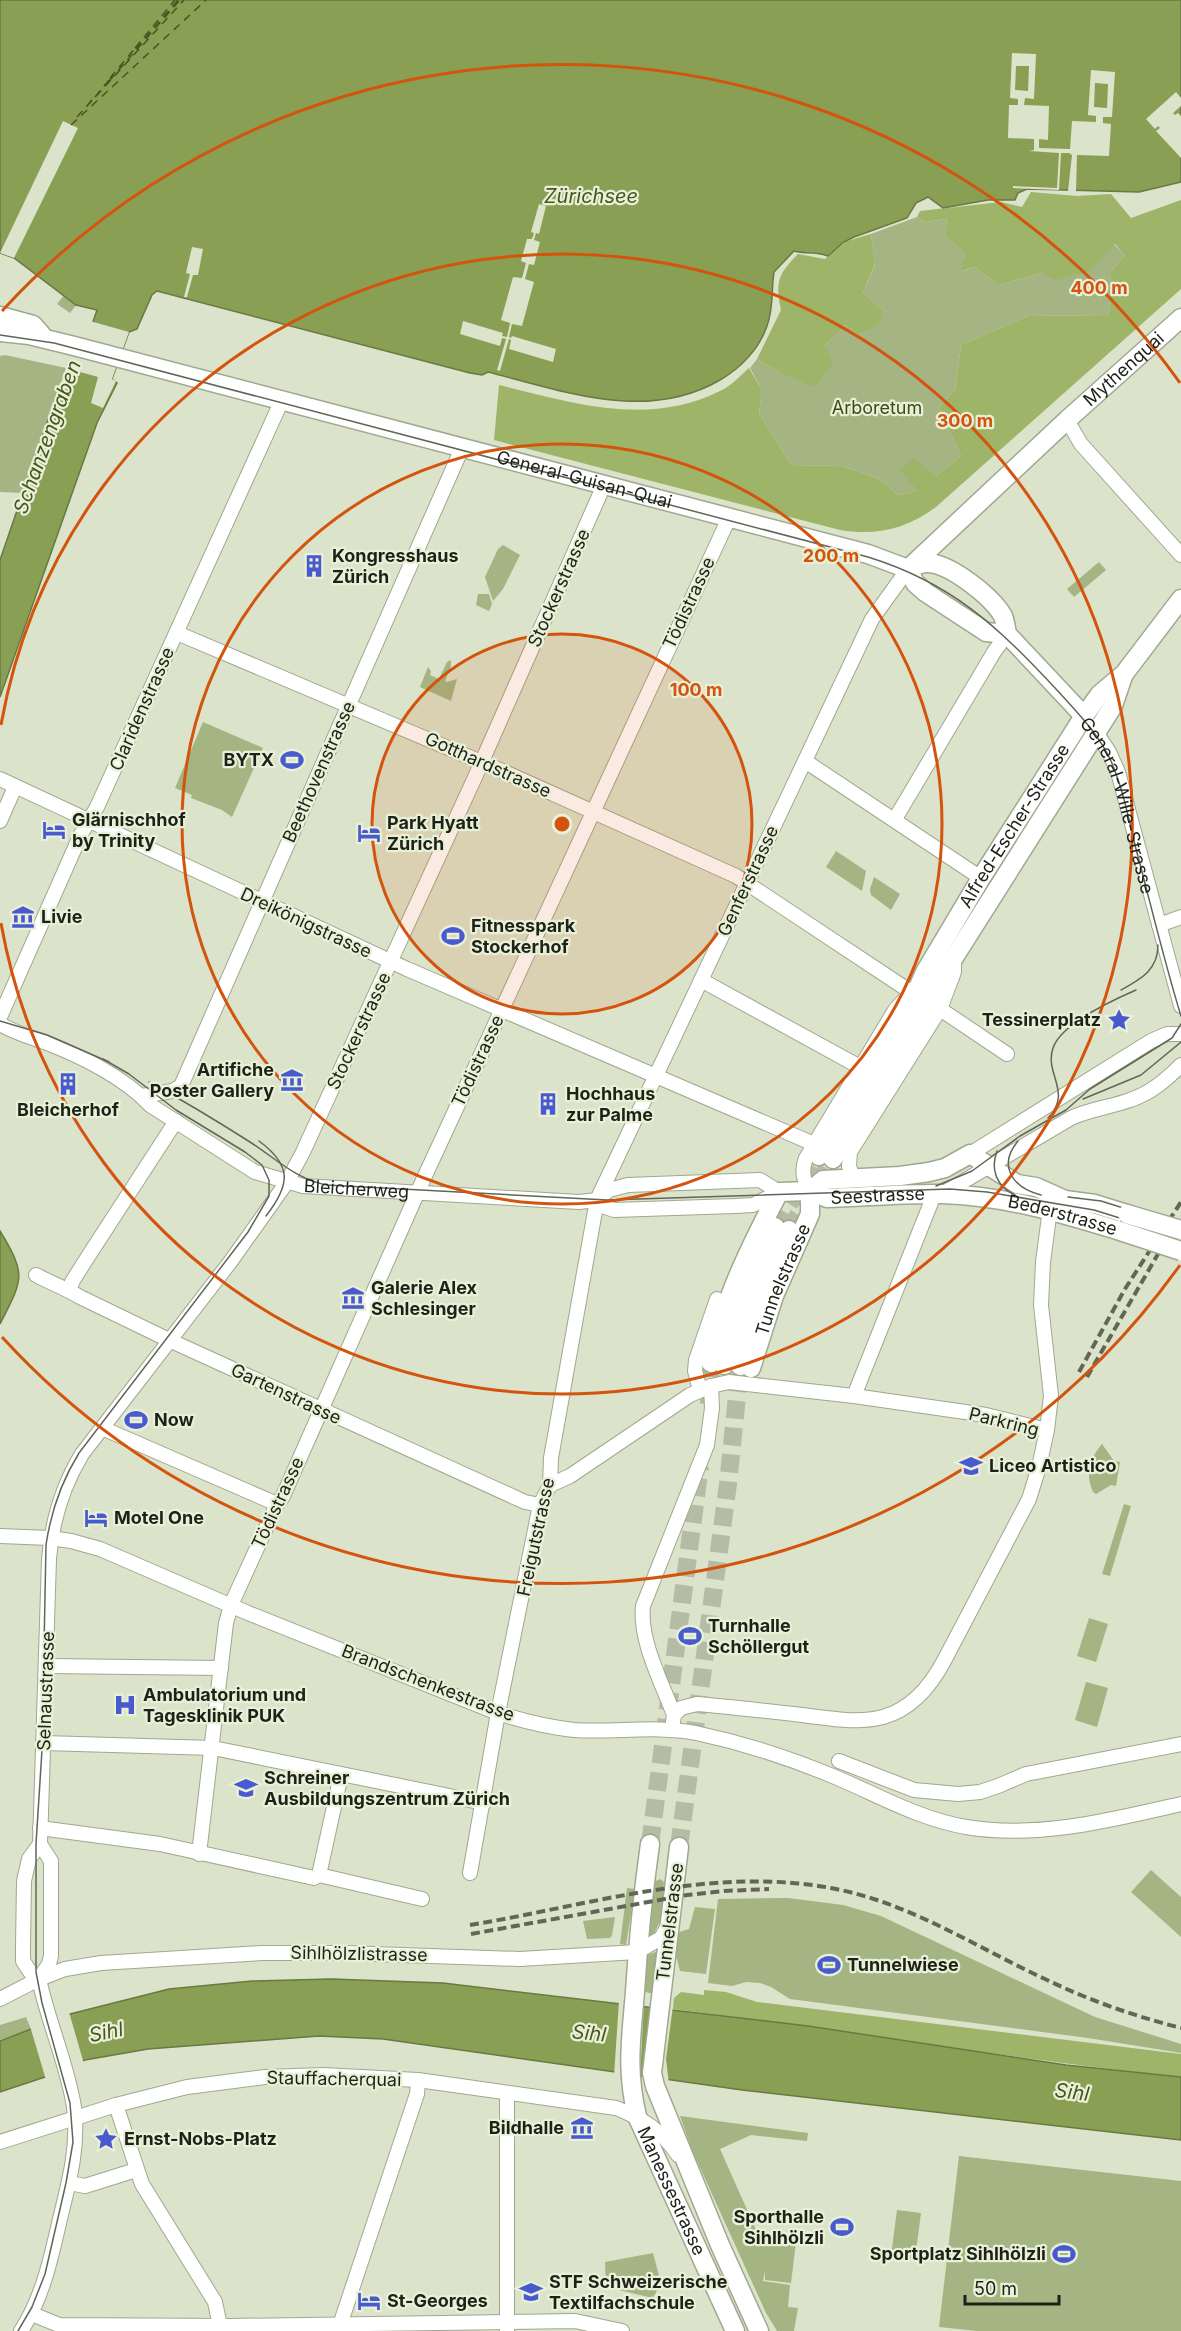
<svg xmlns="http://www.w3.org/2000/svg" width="1181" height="2331" font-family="Inter,sans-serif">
<rect width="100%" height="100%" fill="#dbe3ca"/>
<path fill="#a4b483" d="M917,217l8,5 22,-3 -2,17 20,18 -2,17 12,-4 24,18 42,-12 73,-29 11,12 -15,16 1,30 -3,13 -80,1 -67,29 -6,45 -16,17 22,49 -25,20 -36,-7 19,22 -21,4 -19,-16 -37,-13 -51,-1 -32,-52 3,-23 -12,-22 7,-9 24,14 43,-27 22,-21 12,10 20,-11 6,-13 -21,-18 12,-28 -4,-31z
M64,295l13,9 -7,9 -13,-9z
M5,355l61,13 -43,125 -23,-1v-136z
M503,545l17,10 -17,34 -10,12 -8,-24 13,-28z
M1099,562l7,8 -32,27 -7,-8z
M478,594h11l3,10 -3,7 -13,-6z
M451,660v6l-6,15 2,1 10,-3 -6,22 -31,-14 8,-20 3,4 -1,4 9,4 8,-17z
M203,722l60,26 -31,69 -10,-7 -31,-12 1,-3 -17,-7z
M1053,775l2,3 -122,200 -3,-3z
M836,851l30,20 -4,20 -36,-24z
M874,877l26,17 -9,16 -20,-15 -1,-6z
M1102,1444l12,17 6,1 -4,24 -5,-1 -15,9 -3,-2c-8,-19 -4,-32 9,-48z
M1124,1504l7,2 -21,70 -8,-2z
M1089,1618l19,6 -12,38 -19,-6z
M1086,1682l22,6 -11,39 -22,-7z
M1151,1870l30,27v40l-50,-45z
M660,1879l4,3 -3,37 -8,17 -6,2 7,-56z
M627,1888l8,1 -9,56 -6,-1z
M788,1898l55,7 38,11 214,101 86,27v9l-93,-15 -298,-39 -19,-12 -11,-4 -14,-1 -14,4 -24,-3 10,-84z
M695,1907l20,2 -9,65 -26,-3 -3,-12 -6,-2 5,-24 13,-4z
M615,1917l-3,18 -2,3 -23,1 -4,-18z
M658,1951l-5,43 -11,-3 3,-35z
M26,2017l5,12 -31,11v-15z
M680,2116l128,17 -1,8 -56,-6 -31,14 41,92 9,-3 26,4 -5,41 -26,-3v-9l-2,10 27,4 -2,22 10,1 -4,23h-17l-11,-18 -74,-163z
M959,2156l222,25v150h-204l-38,-4z
M897,2210l24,3 -6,46 -24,-3z
M653,2253l8,30 -8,15 -47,-11 -1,-25z"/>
<path fill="#9eb468" d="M1031,192l46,4 34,-2 20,24 50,-18v89l-245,218c-30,22 -59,29 -96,23l-346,-90 5,-55c74,18 149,42 221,6 11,-5 20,-15 29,-23l13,22 -3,23 32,52 51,1 37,13 19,16 20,-4 -19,-22 15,-11 22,18 25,-20 -22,-49 16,-17 6,-45 67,-29 80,-1 3,-13 -1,-30 15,-16 -10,-12 -25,27 -34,9 -15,-7 -42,12 -24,-18 -13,4 3,-17 -20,-18 2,-17 -22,3 -8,-5 3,-6 81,-9 21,5z
M871,234l4,30 -12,29 21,18 -5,13 -21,11 -12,-10 -22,21 9,17 -18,24 -34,-14 -24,-14 24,-49c-6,-28 -3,-36 17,-56l27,5 22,-18z
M704,1990l22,2 31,10 424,52v23c-170,-18 -339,-47 -508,-68l1,-11 7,-6 23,3z"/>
<path fill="#899f54" stroke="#697942" stroke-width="1.5" d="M0,0h1181v182l-42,10 -112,-3 -9,4 -3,7h-27l-45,8 -15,-11 -12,6 -9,15 -53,19 -10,5 -16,14c-13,-5 -27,-2 -34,-5l-20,21c-3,19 0,35 -7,54 -8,23 -26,42 -47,54 -74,43 -156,11 -232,-8l-6,3 -12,-2 -313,-82 -5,4 -15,34 -8,3 -17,47 5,4 -20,40 -97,274v-137l59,-172 10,3 28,-81 -21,-5 -62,-47 -14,-5z
M0,1231c27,44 23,48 0,93z
M331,1979l112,4 365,43 258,39 115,12v63l-439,-50 -359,-51 -64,-3 -171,13 -63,11 -40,17 -45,15v-51l70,-27 99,-25 83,-8z"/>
<path fill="#dbe3ca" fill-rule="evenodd" d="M1012,53l24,1 -2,45 -9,-1 -1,7 25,1 -1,34 -9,-1v9l31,1 2,-28 24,1v-6l-8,-1 3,-45 24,2 -3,45h-9v6l8,1 -2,32 -32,-1 -1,36h-8l4,-36 -3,-2h-8l-2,37 -46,-2v-2l44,2 2,-35 -30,-2 5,-1v-11l-26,-1 1,-33h9v-6l-8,-1zM1016,66h13l-1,25 -13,-1zM1095,83l13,1 -1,24 -13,-1z
M1176,92l5,6v8l-8,7 2,2 3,-2 3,3v42l-25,-27 4,-3 -2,-2 -3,3 -9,-10z
M63,121l15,7 -64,130 -14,-5z
M539,204l7,2 -7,28 -3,-1 -2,7 6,2 -6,23 -5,-1 -4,15 9,3 -12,44 -10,-2 -3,13 2,1 1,-2 44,13 -3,13 -44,-13 2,-9 -2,-1 -9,32 -3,-1 9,-31 -4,-1 -2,8 -40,-12 3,-13 40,12 -1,3 5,1 3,-14 -9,-3 12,-43 9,1 4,-15 -5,-2 6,-22h5l2,-6 -3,-1z
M192,247l11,2 -5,26h-5l-6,22h-3l6,-23 -4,-1z
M90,321l39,11 -17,47 4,2 -13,27 -12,-5 7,-26 -25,-7z
M619,2001l25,2 -4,76 -26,-3z
M653,2004l20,2 -7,53 3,25 -26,-4z
M69,2012l15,52 -38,16 -16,-54z"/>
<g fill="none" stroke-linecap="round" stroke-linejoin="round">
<path stroke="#47551f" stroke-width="1.5" stroke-dasharray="8 6" stroke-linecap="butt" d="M135,48l40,-48
M136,49l42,-49
M110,78l26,-31
M109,81l71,-81
M95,97l14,-17
M87,106l6,-8
M77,117l107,-117
M71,125l135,-125"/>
<path stroke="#b5bca6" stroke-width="18" stroke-dasharray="18 9" stroke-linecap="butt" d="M775,1227l44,-71
M789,1230l44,-71
M709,1404l2,-41
M650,1844l50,-378
M679,1847l49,-363 12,-117"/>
<g stroke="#a0a890" stroke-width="16">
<g id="minor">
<path d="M1067,420l14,24 100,111"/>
<path d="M177,633l323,137 236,106 175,116"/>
<path d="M1092,726l17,26 9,20 63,234"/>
<path d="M805,761l176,117"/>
<path d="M0,779l407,190 407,175"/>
<path d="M895,819l99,-167 13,-18"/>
<path d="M0,821l15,-34"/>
<path d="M1159,925l22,-8"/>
<path d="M701,980l159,87"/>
<path d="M940,1009l67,45"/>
<path d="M0,1017l81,-183 16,-27 185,-407"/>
<path id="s1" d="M0,1024c15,9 31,13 47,19 34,13 78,35 103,62l105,67 48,14 276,16 18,-2 12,-10 19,-5 132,-5 19,12 -26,13 -18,1 -121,4 -9,-3 -8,-7"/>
<path d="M142,1096l30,-5 9,-5 281,-638"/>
<path d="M970,1154l181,-113 16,-7h14"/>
<path d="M853,1178l-4,-12 1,-14 90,-143 14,-37v-13"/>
<path d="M810,1191c-7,-11 -9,-21 -4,-33l89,-148 18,-20"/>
<path d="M942,1194l129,-76c19,-9 40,-11 59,-18 21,-7 36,-20 51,-35"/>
<path d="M36,1275c15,8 31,14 44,22l89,43 356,162 15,3"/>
<path d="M70,1290l2,-8 17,-27 87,-134"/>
<path d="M700,1390l-5,-19 1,-11 21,-61"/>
<path d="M854,1396l80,-201"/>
<path d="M102,1428l175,76"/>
<path d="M550,1485l20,-9 120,-81 21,-9 18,-4 125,14 132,19 61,15"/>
<path d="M0,1536l50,2 21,3 29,8 148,64 250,100c25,8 50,14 76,17 40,3 81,-5 122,3 47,10 94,25 139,44 43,18 84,42 131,50 72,12 145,-7 215,-23"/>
<path d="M46,1666l175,2"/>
<path d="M674,1715l7,-7 16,-4c35,3 70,7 105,11 26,3 55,9 81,2 29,-8 49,-33 62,-58l84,-160 10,-32 8,-37 4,-34 -10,-91 2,-43 7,-53"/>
<path d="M673,1722l1,-7c-12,-32 -35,-75 -31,-109l64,-161 5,-37 -1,-22"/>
<path d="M44,1743l169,5 271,55"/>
<path d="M839,1761l75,29 44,4 22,-2 18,-6 28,-12 155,-30"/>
<path d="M40,1828l120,16 154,34 5,-3 103,24"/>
<path d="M199,1854l27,-231 5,-18 46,-101 6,-8 141,-318 305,-660"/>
<path d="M470,1873l28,-160 42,-208 10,-20 1,-27 46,-258 275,-581 36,-50"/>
<path d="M319,1875l22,-100"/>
<path d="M39,1979l-8,-6 -8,-12v-15l1,-65 5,-22 11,-15 9,-285c3,-39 13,-72 33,-105l149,-193 56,-79 16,-30 173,-377 128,-290"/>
<path d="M39,1979l10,-15 2,-8v-95l-11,-17"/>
<path d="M0,1999l39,-20 26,-10 36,-6 161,-10h82l176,6 117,-7 24,-14 7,-12"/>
<path d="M116,2105l26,79 73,118 5,24"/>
<path d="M0,2142l116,-37 71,-18 78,-10 58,-2 95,5 198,28c26,10 46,23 62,47"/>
<path d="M69,2183l16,3 51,-16"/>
<path d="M32,2314l27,11 170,1 346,-5 47,10"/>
<path d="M21,2331c22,-34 30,-73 39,-112 9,-37 19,-73 14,-112 -7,-44 -26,-85 -35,-128"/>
<path d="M338,2331l79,-237 1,-14"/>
<path d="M507,2331v-237"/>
</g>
</g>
<g stroke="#a0a890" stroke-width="21">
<g id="major">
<path d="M0,316l33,9 8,9"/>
<path id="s2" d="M0,332l29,3 45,11 794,208 40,15"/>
<path id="s3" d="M908,569l159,-149 114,-102"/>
<path d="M908,569c5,-2 13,-6 18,-6 23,-1 66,34 77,53 2,5 3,12 4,18l77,82"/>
<path d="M908,569l7,14 10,9 61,40 21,2"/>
<path id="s4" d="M819,1156l88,-143 18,-41 56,-94 103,-162 16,-22 24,-20 57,-75"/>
<path d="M833,1159l103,-173 177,-280 10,-30"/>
<path d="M810,1191l13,-11 77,-4 29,-4 16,-4 25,-14 47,30 19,3 29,13 30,4 32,10"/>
<path id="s5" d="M711,1363c11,-60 40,-118 68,-171l31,-1 17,7c38,-1 77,-5 115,-4 63,2 116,18 175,36"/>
<path d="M724,1365l15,-52 36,-86"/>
<path d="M740,1366c9,-48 28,-92 49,-136"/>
<path id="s6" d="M751,1368l23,-72 36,-82v-23"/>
<path id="s7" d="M650,1844c-7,50 -12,99 -15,148 -4,47 -9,78 2,124l98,215"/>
<path d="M679,1847l-27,226 3,13 65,159 39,86"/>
</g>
</g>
<use href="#minor" stroke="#fff" stroke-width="14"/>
<use href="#major" stroke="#fff" stroke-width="18"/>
<g stroke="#616657" stroke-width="1.5">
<path id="s8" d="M0,335l54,8 814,214c84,26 129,69 188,132 20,22 42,44 55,72 12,28 18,59 25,88 15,56 28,112 45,167"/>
<path d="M1121,990c20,-11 37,-20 37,-45"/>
<path d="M0,1021l47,14 62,27"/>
<path d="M149,1082c35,19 68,39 101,60 25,16 47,38 77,43l280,15 343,-11 37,3 107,18 87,27"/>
<path d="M1083,1099l58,-24 40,-33"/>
<path d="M1048,1118c25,-26 -4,-44 5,-70 8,-24 60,-48 83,-58"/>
<path d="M259,1141c34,25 31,44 7,75"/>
<path d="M1018,1141c-21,25 -5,47 23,54"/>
<path d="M997,1151c-7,19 0,36 18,44"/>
<path d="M936,1186l36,-15 48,-35 46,-26 24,-21 82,-51 9,-14"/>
<path d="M1068,1197l33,4 80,25"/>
<path d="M18,2331l14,-24 13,-33 21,-91 7,-41 -3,-39 -28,-100 -6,-31v-128l6,-94 4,-205c5,-34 15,-63 33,-92l169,-221 21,-36v-16l-7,-15 -17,-13 -69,-42 -47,-36 -26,-15"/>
</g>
<path stroke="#616657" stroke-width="4" stroke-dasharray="9 4.5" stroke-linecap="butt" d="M1079,1372l46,-83 56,-87
M1087,1377l82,-142
M470,1925c134,-22 273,-70 407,-25 59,20 112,53 168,79 43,21 89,37 136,49
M471,1934l216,-39 37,-4 45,-2"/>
<g stroke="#a0a890" stroke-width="21" stroke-linecap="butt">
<path id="major-bridge" d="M1127,1214l54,16
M1117,1230l64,21"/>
</g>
<use href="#major-bridge" stroke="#fff" stroke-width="18"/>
</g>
<circle cx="562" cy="824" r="190" fill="#d4530d" fill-opacity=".12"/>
<g fill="none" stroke="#d4530d" stroke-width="3">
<circle cx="562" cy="824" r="190"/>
<circle cx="562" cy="824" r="380"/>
<path d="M1 725A570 570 0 1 1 1 923"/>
<path d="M1180 1265A759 759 0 0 1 2 1337M2 311A759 759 0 0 1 1180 383"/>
</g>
<defs>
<g id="building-bare" transform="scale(1.8)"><path d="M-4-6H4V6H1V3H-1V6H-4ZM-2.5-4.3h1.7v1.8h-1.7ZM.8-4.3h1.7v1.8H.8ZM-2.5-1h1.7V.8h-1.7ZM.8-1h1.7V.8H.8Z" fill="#4959ce" stroke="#e8f1d7" stroke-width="2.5" paint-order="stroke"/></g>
<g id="stadium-bare" transform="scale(1.8)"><path d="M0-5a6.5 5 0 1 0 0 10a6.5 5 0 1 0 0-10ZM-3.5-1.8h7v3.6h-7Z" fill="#4959ce" stroke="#e8f1d7" stroke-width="2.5" paint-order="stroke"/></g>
<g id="hotel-bare" transform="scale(1.8)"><path d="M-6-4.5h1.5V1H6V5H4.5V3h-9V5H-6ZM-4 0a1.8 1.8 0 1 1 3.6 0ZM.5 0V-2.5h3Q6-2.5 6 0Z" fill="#4959ce" stroke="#e8f1d7" stroke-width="2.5" paint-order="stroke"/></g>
<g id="museum-bare" transform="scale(1.8)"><path d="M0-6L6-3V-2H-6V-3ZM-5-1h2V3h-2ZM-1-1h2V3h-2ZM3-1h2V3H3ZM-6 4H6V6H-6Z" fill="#4959ce" stroke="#e8f1d7" stroke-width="2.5" paint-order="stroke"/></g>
<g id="sight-bare" transform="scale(1.8)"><path d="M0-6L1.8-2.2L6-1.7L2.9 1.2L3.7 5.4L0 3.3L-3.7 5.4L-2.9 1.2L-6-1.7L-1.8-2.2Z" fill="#4959ce" stroke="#e8f1d7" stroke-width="2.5" paint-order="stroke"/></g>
<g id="school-bare" transform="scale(1.8)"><path d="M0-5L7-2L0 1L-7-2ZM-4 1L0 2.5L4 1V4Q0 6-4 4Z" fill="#4959ce" stroke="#e8f1d7" stroke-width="2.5" paint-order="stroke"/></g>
<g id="hospital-bare" transform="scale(1.8)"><path d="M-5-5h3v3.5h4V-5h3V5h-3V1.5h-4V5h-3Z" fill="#4959ce" stroke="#e8f1d7" stroke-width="2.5" paint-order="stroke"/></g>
<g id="university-bare" transform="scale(1.8)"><path d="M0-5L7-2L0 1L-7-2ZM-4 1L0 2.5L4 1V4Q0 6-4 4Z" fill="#4959ce" stroke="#e8f1d7" stroke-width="2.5" paint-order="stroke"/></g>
</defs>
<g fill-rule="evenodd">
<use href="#building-bare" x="314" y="566"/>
<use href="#stadium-bare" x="292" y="760"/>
<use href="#hotel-bare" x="54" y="830"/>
<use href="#hotel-bare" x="369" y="833"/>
<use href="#museum-bare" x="23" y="917"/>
<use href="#stadium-bare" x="453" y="936"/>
<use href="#sight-bare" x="1119" y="1020"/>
<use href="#museum-bare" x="292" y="1080"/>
<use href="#building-bare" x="68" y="1084"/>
<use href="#building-bare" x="548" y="1104"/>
<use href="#museum-bare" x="353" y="1298"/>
<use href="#stadium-bare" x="136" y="1420"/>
<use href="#school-bare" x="971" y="1466"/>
<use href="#hotel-bare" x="96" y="1518"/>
<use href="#stadium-bare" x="690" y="1636"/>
<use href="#hospital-bare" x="125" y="1705"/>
<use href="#university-bare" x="246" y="1788"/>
<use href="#stadium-bare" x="829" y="1965"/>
<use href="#museum-bare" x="582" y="2128"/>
<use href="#sight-bare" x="106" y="2139"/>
<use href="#stadium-bare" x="842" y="2227"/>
<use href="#stadium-bare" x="1064" y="2254"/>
<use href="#university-bare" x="531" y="2292"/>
<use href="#hotel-bare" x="369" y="2301"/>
</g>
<g text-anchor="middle" stroke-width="4.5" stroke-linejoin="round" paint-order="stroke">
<g font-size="18" fill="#1e2118" stroke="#e8f1d7">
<text dy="6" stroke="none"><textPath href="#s3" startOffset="294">Mythenquai</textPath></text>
<text dy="6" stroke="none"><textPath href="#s2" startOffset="603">General-Guisan-Quai</textPath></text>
<text transform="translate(559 588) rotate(-66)" y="6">Stockerstrasse</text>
<text transform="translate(689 603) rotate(-65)" y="6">Tödistrasse</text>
<text transform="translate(142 709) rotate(-66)" y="6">Claridenstrasse</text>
<text transform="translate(488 765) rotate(24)" y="6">Gotthardstrasse</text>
<text transform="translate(319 772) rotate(-66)" y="6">Beethovenstrasse</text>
<text dy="6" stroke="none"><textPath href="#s8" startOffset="1264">General-Wille-Strasse</textPath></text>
<text dy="6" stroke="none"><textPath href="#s4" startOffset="384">Alfred-Escher-Strasse</textPath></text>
<text transform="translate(748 881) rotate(-65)" y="6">Genferstrasse</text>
<text transform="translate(306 923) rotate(25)" y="6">Dreikönigstrasse</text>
<text transform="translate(359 1031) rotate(-65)" y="6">Stockerstrasse</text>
<text transform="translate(478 1061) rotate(-65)" y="6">Tödistrasse</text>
<text dy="6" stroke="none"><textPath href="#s1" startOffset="400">Bleicherweg</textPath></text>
<text dy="6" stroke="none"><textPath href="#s5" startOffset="285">Seestrasse</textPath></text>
<text dy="6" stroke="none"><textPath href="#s5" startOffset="472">Bederstrasse</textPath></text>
<text dy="6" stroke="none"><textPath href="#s6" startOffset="94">Tunnelstrasse</textPath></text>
<text transform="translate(286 1394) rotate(25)" y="6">Gartenstrasse</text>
<text transform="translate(1004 1422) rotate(14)" y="6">Parkring</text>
<text transform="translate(278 1503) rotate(-65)" y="6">Tödistrasse</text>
<text transform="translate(536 1537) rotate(-78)" y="6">Freigutstrasse</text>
<text transform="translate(428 1683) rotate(21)" y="6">Brandschenkestrasse</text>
<text transform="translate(46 1691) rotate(-88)" y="6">Selnaustrasse</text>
<text transform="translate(670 1922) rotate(-83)" y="6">Tunnelstrasse</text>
<text transform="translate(359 1954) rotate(1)" y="6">Sihlhölzlistrasse</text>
<text transform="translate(334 2079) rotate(1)" y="6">Stauffacherquai</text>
<text dy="6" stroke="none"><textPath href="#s7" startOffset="356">Manessestrasse</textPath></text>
</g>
<g font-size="18" fill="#3c4a12" stroke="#e8f1d7">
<text x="877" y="414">Arboretum</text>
</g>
<g font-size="18" font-weight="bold" fill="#1e2118" stroke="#e8f1d7" text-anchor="start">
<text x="332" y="562">Kongresshaus<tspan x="332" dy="21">Zürich</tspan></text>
<text x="274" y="766" text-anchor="end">BYTX</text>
<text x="72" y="826">Glärnischhof<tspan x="72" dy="21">by Trinity</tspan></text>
<text x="387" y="829">Park Hyatt<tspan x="387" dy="21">Zürich</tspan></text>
<text x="41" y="923">Livie</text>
<text x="471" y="932">Fitnesspark<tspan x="471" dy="21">Stockerhof</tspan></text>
<text x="1101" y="1026" text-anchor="end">Tessinerplatz</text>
<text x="274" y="1076" text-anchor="end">Artifiche<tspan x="274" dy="21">Poster Gallery</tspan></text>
<text x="566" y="1100">Hochhaus<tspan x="566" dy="21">zur Palme</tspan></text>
<text x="68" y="1116" text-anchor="middle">Bleicherhof</text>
<text x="371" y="1294">Galerie Alex<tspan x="371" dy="21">Schlesinger</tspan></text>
<text x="154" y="1426">Now</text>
<text x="989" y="1472">Liceo Artistico</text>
<text x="114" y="1524">Motel One</text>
<text x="708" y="1632">Turnhalle<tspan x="708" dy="21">Schöllergut</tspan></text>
<text x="143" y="1701">Ambulatorium und<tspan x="143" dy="21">Tagesklinik PUK</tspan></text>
<text x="264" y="1784">Schreiner<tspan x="264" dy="21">Ausbildungszentrum Zürich</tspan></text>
<text x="847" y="1971">Tunnelwiese</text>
<text x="564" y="2134" text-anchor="end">Bildhalle</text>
<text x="124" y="2145">Ernst-Nobs-Platz</text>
<text x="824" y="2223" text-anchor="end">Sporthalle<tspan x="824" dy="21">Sihlhölzli</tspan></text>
<text x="1046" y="2260" text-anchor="end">Sportplatz Sihlhölzli</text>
<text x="549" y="2288">STF Schweizerische<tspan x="549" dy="21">Textilfachschule</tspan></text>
<text x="387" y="2307">St-Georges</text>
</g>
<g font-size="20" font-style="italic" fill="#47551f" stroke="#e8f1d7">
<text x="591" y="203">Zürichsee</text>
<text transform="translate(47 437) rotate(-70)" y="7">Schanzengraben</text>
<text transform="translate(106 2032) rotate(-11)" y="7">Sihl</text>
<text transform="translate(589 2033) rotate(6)" y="7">Sihl</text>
<text transform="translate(1072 2092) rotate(7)" y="7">Sihl</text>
</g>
</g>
<circle cx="562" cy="824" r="9" fill="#d4530d" stroke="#e8f1d7" stroke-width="3"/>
<g font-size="18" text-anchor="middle" font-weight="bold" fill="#d4530d" stroke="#e8f1d7" stroke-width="4.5" stroke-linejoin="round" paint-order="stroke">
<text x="1099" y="294">400 m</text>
<text x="965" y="427">300 m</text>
<text x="831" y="562">200 m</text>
<text x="696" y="696">100 m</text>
</g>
<path d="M965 2295v9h94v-9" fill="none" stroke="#1e2118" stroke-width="3"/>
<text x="974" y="2295" font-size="18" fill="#1e2118" stroke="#e8f1d7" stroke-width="4.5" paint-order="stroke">50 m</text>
</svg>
